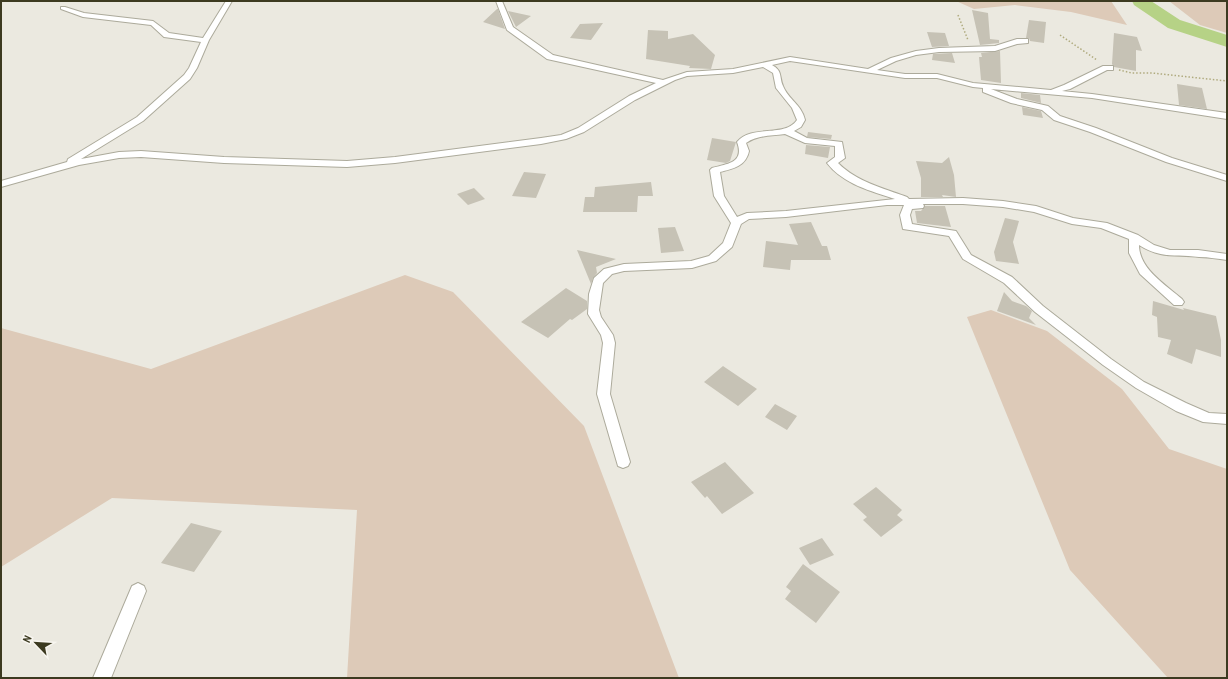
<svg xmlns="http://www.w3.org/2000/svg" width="1228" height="679" font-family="'Archivo Narrow',sans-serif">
<rect width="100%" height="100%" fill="#ebe9e0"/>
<path fill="#ddcab8" d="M956,1h155l16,24 -56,-13 -56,-7 -41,4z
M1169,1h58v32l-27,-8z
M405,275l48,17 131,134 95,252h-332l10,-168 -245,-12 -111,69v-239l150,41z
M991,310l56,21 75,58 47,60 58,20v209h-59l-98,-108 -103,-253z"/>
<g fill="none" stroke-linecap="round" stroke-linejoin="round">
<path fill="#b6d286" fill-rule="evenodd" d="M1132,1h19l29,19 47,15v12l-59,-19 -34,-23z"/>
</g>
<path fill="#c6c2b5" d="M497,9h1l7,20 -22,-7z
M972,10l16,3 2,26 9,1v3l-19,2z
M508,11l23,5 -15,11z
M1029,20l17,2 -2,21 -14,-2 -1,-3h-3z
M603,23l-12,17 -21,-2 10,-14z
M648,30l20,1v8l25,-5 22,21 -4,14 -22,-1 1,-2 -44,-7z
M927,32l18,1 4,13 -17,1z
M1114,33l23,4 5,14 -6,-1v21l-22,-4 -2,-3z
M1000,51l1,32 -20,-3 -2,-23h3l-1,-4z
M952,53l3,10 -23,-3 1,-6z
M1177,84l25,4 5,21 -28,-4z
M1021,93l19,2 1,8 -20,-5z
M1022,107l19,4 2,7 -20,-3z
M808,132l24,3 -1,4 -24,-2z
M712,138l24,4 -6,19 -4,2 -19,-3z
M806,145l24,2 -2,11 -23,-4z
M949,157l5,18 2,22 -14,-2 1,2h-22v-19l-5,-17 26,2z
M524,172l22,2 -10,24 -24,-2z
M651,182l2,14h-15l-1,16h-54l2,-15h9l1,-10z
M474,188l11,11 -17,6 -11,-11z
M925,206h20l6,21 -34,-4 -2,-12h6z
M1005,218l14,3 -6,21 6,22 -23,-3 -2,-9z
M811,222l11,24h5l4,14h-40l-1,10 -27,-3 3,-26 32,4 -9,-21z
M675,227l9,24 -23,2 -3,-25z
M577,250l39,9 -20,8 1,6 -4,5 -2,6z
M566,288l21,13v8l-15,11 -2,-1 -22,19 -27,-16z
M1004,292l8,9 14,5 6,5 -3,7 7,7 -39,-14z
M1153,301l31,9 -1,-2 33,8 5,24v17l-25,-8 -4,15 -25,-10 4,-14 -13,-3 -1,-20 -5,-2z
M723,366l34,23 -19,17 -34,-24z
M775,404l22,12 -10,14 -22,-13z
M725,462l29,31 -32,21 -15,-18 -2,2 -14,-16z
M876,487l26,23 -5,5 6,5 -22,17 -18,-17 4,-3 -14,-13z
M191,523l31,8 -28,41 -33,-9z
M822,538l12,17 -24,10 -11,-17z
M803,564l37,28 -24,31 -31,-24 6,-8 -5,-4z"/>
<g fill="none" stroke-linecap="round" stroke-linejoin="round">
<g stroke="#acaa9b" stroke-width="2">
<path id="minor" d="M226,1h6l-23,39 -12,28 -7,11 -47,42 -62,38 38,-7 22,-1 83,6 123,4 48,-4 146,-19 20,-3 17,-7 51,-32 27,-13 -109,-24 -40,-29 -11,-29h6l11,26 40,28 110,25 24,-8 46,-3 57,-12 78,12 23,-11 25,-7 23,-3 56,-2 22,-7h11v4l-11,1 -22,7 -56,1 -23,3 -20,6 -19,9 28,4h32l36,9 78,7 13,-5 39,-19h10v4h-6l-37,19 -8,2 30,3 135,19v6l-135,-21 -101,-9 26,10 31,7 12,10 36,12 76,30 55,17v6l-61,-19 -76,-30 -36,-12 -12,-10 -31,-7 -28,-11v-4l-10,-1 -36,-9h-32l-115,-17 -18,4c11,6 7,12 11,21 5,13 19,19 22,34l-4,7 -7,4 13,7 35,4 3,16 -7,5c19,19 45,25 69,34l2,2 54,-1 40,3 33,5 37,12 34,5 31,12 16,10 16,5h28l29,4v6c-9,-1 -18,-3 -28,-3 -23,-3 -38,2 -60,-12 0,24 27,40 43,54l2,3 -2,3h-8l-34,-31 -11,-21v-14l-28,-11 -29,-4 -38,-12 -31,-5 -40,-3h-40l1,2 -1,2 -11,1 -2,6 2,9 44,7 15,24 41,22 31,29 68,53 33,23 42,21 23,10 18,1v10l-24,-2 -27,-11 -40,-23 -33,-23 -68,-53 -31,-29 -41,-24 -14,-23 -46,-7 -3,-14 4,-10h-17l-101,12 -37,2 -8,5 -9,23 -16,14 -24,7 -68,3 -12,3 -9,9 -4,27 2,7 12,18 2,8 -5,51 20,68 -2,4 -5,2 -5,-2 -21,-72 6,-51 -2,-8 -13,-21 1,-20 5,-16 10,-9 20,-5 67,-3 18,-5 14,-13 8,-20 -17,-27 -4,-26 2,-2c15,-4 33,-5 25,-26 15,-18 48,-4 60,-22l-5,-12 -16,-20 -3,-15 -10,-6 -30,6 -46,3 -12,4 -40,20 -51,32 -18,7 -25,5 -146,19 -48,4 -123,-4 -83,-6 -22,1 -40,7 -78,22v-6l66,-19 1,-3 69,-42 47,-42 5,-7 12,-26 -37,-5 -13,-12 -68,-8 -22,-8v-2h4l19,6 69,8 16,12 34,5zM785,134l20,9 30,3v11l-8,6c16,21 44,28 68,36l-109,12 -39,2 -10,4 -13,-21 -4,-24c13,-3 26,-6 29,-21l-3,-8c12,-8 25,-7 39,-9z
M138,583l6,3 2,5 -35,87h-18l39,-92z"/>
</g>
<path stroke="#b0ab7f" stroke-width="1.5" stroke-dasharray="1.5 2" stroke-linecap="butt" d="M958,15l10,25
M1060,35l37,25
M1119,70l13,3h20l75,8"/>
<use href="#minor" fill="#fff" fill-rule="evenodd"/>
</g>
<rect width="1228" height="679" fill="none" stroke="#3c3a20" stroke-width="4"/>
<g transform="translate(36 643) rotate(295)" stroke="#f8f6f0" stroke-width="3" paint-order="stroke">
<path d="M0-3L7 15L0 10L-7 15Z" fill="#3c3a20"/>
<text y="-6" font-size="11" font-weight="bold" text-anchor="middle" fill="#3c3a20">N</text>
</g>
</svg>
